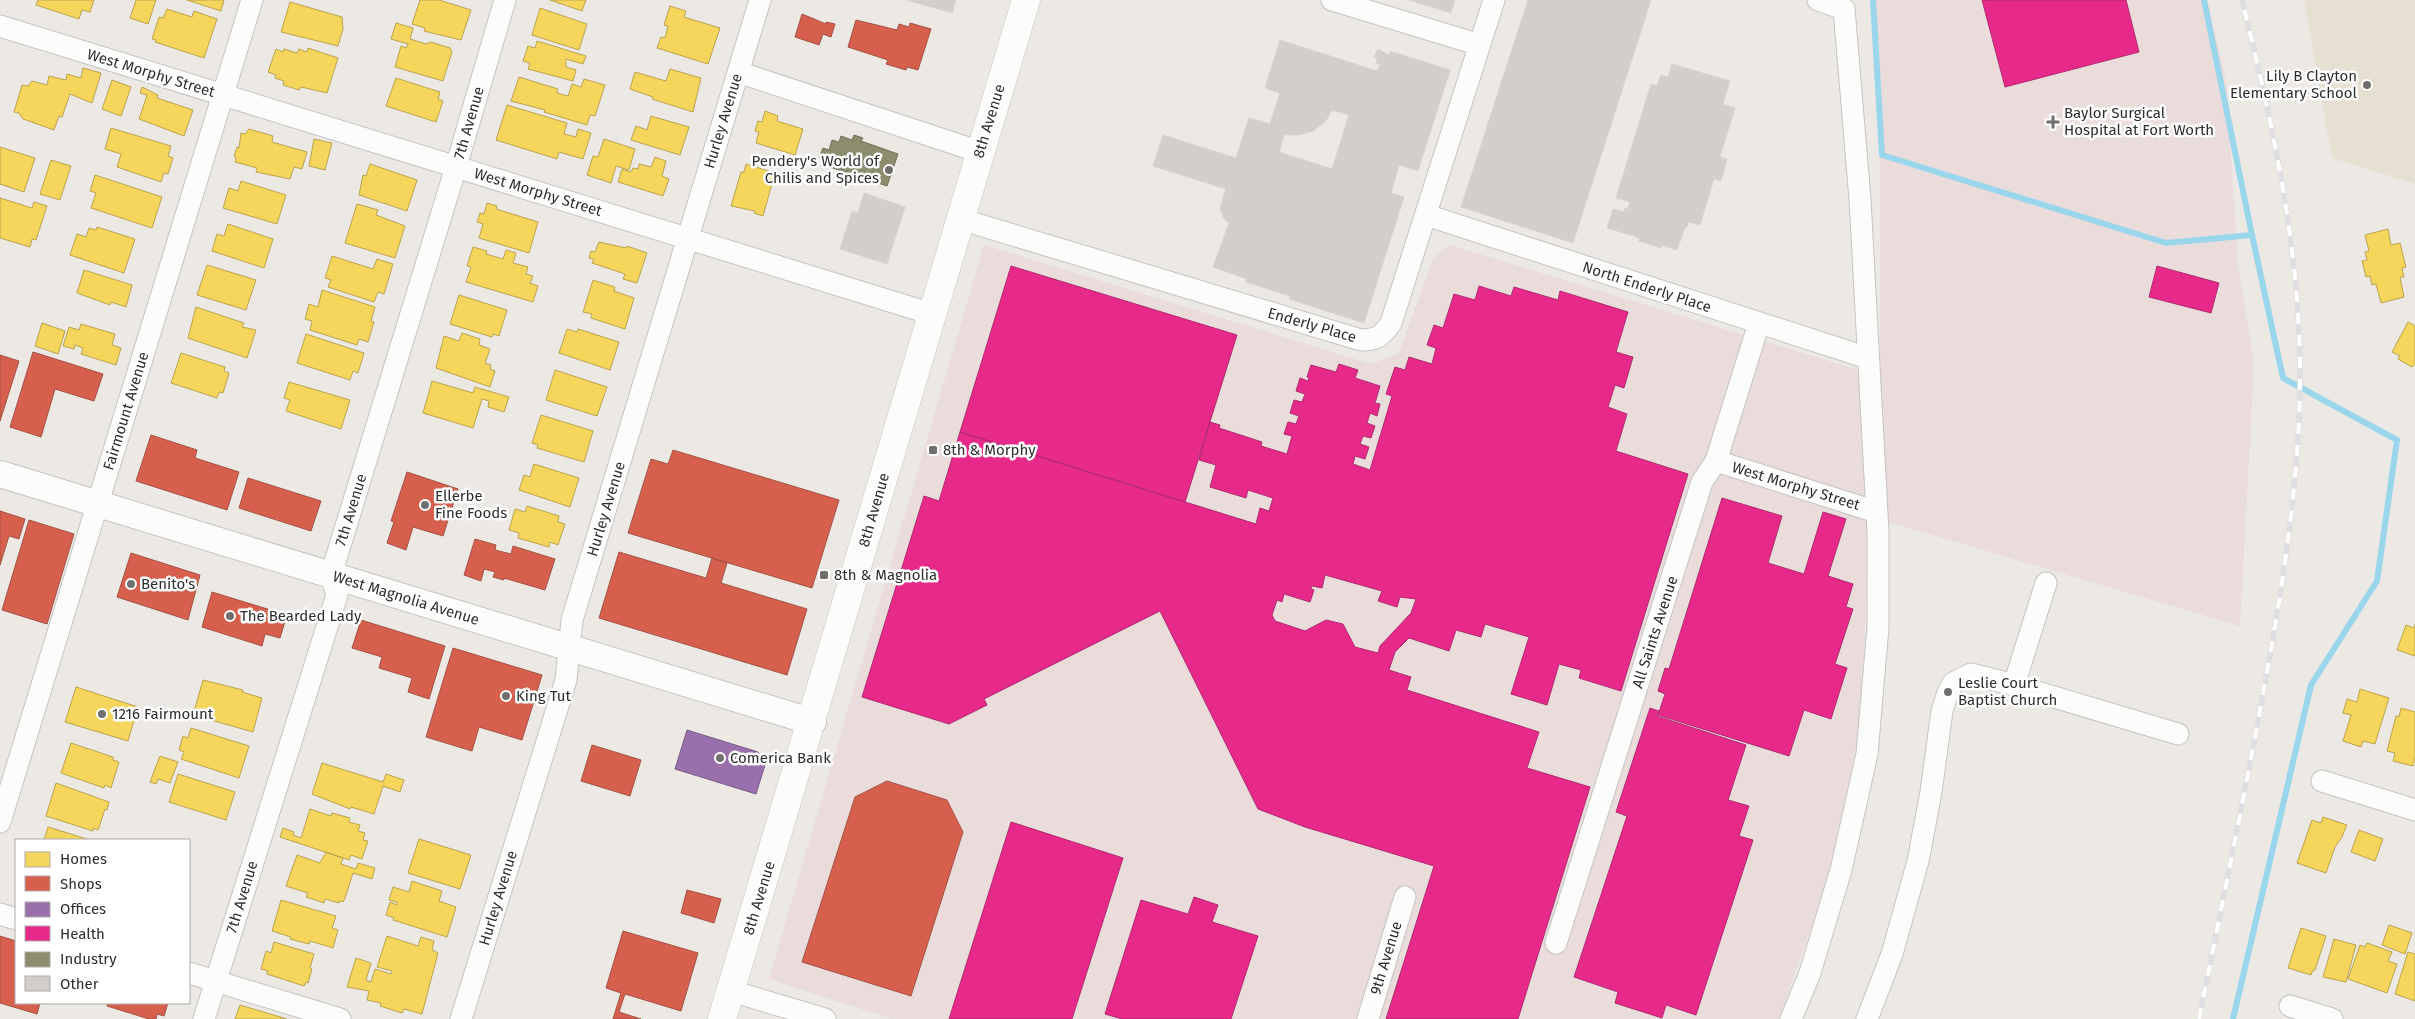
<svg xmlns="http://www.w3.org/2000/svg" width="2415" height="1019" font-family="'Fira Sans',sans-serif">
<rect width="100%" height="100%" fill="#ece8e4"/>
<path fill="#e6e0d3" d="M2304,0h111v184l-83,-26z"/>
<path fill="#e9dcdb" d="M1872,0h335l19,79 12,187 16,98 -14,262 -372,-110 -5,183 -18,132 -66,188h-887l-123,-40 215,-734 387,119 28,-11 34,-94 17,-14 408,125 22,-9v-196z"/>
<path fill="#f6d55c" stroke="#baa34e" d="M38,0h56l-4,12 -8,-2 -3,9 -43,-14z
M136,0h20l-8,24 -18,-6z
M187,0h37l-3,11z
M420,0h19l32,10 -10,30 -37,-9 1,-3 -13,-4z
M550,0h36l-4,11z
M290,2l52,15 1,12 -5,17 -57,-14z
M670,6l16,5 -2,6 36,11 -12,36 -51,-16 4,-11 4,1 3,-12 -4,-1z
M540,8l47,16 -8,26 -47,-15z
M167,9l25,8 2,-6 23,8 -13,39 -49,-16 1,-2 -4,-1 7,-22 4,1z
M396,23l17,5 -3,11 16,5 5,-2 19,6 2,4 -9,29 -48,-14 6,-21 5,2 2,-4 -17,-5z
M537,41l49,15 -3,8 -17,-5v8l10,3 -3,11 -45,-12 2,-6 -7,-2 5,-15 7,2z
M308,48l30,10 -11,35 -26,-6 -2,3 -16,-5 1,-4 -9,-3 1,-3 -8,-3 8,-23 7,3 1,-3 13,4 2,-4 8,3z
M83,68l18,5 -9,30 -22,-9 -8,23 -3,-1 -5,14 -31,-11 -4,-6 -5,-1 8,-27 6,1 4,-5 15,4 2,-9 17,4 1,-6 14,4z
M670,69l31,9 -8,34 -41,-13 1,-2 -23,-8 5,-17 31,9z
M519,77l39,12 -1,4 11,3 4,-12 9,3 3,-8 21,6 -10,31 -5,-1 -3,10 -43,-13 1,-2 -34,-9z
M396,78l44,14 -2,7 5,2 -7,21 -50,-16z
M112,80l19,7 -10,29 -19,-7z
M142,87l16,8 -1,3 36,12 -9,26 -45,-17 8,-24 -7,-2z
M507,105l60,18 -3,11 12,3 2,-8 13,4 -8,26 -24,-7 -2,7 -61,-19z
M765,111l13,5 -1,5 26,8 -8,26 -39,-12 3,-11 -4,-1 3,-10 4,1z
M651,116l38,11 -9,28 -49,-15 5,-14 11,4z
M111,128l60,18 -3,10 5,2 -5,16 -4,-1 -3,9 -44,-15 4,-13 -16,-5z
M249,129l24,7 -1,6 35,10 -5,17 -8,-2 -4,12 -34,-7 1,-4 -22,-6 1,-5 -2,-1 3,-9 2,1 2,-15 4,1z
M314,139l18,4 -7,27 -16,-4z
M604,139l31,10 -6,21 -13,-4 -5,17 -24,-8 6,-19 5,1z
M0,147l35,11 -11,34 -24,-8z
M655,157l11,4 -4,15 7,3 -6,17 -45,-14 4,-13 9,3 2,-4 5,1 1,-5 12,3z
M51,160l20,6 -11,34 -20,-6z
M370,164l47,16 -10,31 -48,-16 4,-20 3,1z
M746,164l29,9 -12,43 -9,-3 1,-2 -24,-5 10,-34h3z
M95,175l67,22 -10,31 -61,-20 5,-15 -6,-2z
M241,181l45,14 -9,29 -54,-16 6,-20 9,3z
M0,198l32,10 2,-6 13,4 -11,34 -4,-1 -2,8 -30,-9z
M487,203l10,3 -1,3 42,13 -9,31 -50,-15 4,-14 -6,-2 3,-9 4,1z
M357,204l21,6 -2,5 29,11 -10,32 -50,-15z
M228,224l45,15 -9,29 -52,-17 5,-17 7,2z
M97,227l38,12 -11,34 -54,-18 7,-21 9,3 3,-9 7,2z
M2388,229l3,16 9,-2 6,24 -4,1 2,9h-4l4,20 -23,6 -5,-19 -4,1 -2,-9 -4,1 -4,-16 5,-1 -2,-8 4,-1 -4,-16z
M599,242l27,6 1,-2 20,7 -10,30 -14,-4 2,-5 -33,-11 2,-4 -5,-1 2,-7 4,1z
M473,247l14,4 -1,3 17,5 3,-9 10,3 -3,10 15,4 -2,7 7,2 -3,7 8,3 -5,16 -67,-20 5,-15 -4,-1z
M332,256l41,13 4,-10 16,5 -9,30 -6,-2 -4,10 -46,-15 3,-7 -6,-2z
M207,265l49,15 -10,30 -49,-15z
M84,270l48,15 -6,22 -15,-5 -1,3 -33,-12z
M593,280l22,7 -1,4 20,7 -9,31 -34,-11 1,-4 -9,-2z
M322,290l53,17 -4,14 3,1 -6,20 -9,-3 -2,6 -47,-15 2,-9 -7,-2 4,-15 9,3z
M459,295l48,15 -8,26 -6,-2 -1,3 -42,-13z
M196,307l48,16 -2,4 14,3 -9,28 -59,-20z
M2408,322l7,4v38l-3,3 -14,-8 2,-3 -8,-4z
M42,323l23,8 -7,23 -23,-8z
M81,324l34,10 -3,11 9,3 -5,17 -35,-11 2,-6 -8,-3 -1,4 -11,-3 6,-19 10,3z
M567,329l10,3 1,-3 41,13 -9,28 -51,-17z
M462,333l18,6 -1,6 11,4 -5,14 6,2 -1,4 5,2 -5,16 -54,-19 8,-32 15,5z
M306,334l58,19 -6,20 -5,-2 -3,9 -53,-17z
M181,353l44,14 -1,4 5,2 -6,20 -4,-1 -2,6 -46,-15z
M555,370l52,17 -10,29 -51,-16z
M432,381l41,12 2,-6 34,10 -5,15 -16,-5 1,-6 -7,-2 -9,29 -50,-15z
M289,382l61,18 -9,29 -55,-18 4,-11 -6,-2z
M541,415l52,16 -9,31 -47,-14 1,-3 -6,-2z
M534,464l45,14 -9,29 -51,-17 5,-15 6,2z
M527,506l32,10 -1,6 7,2 -7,21 -8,-3 -1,5 -31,-9 1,-5 -10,-3 6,-21 10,3z
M2415,624v32l-18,-6 9,-25 8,3z
M203,680l40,10 -1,2 20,6 -9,34 -60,-17z
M76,687l62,20 -10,34 -63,-19z
M2360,689l29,9 -14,46 -12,-3 -2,6 -18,-6 8,-26 -8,-2 4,-14 10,3z
M2401,708l14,4v46l-2,8 -20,-5 2,-8 -8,-2 9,-35 3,1z
M191,728l58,18 -10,32 -58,-19 3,-7 -5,-2 4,-14 5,2z
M71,743l42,14v3l6,2 -8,26 -6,-3 -1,3 -43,-15z
M160,756l18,6 -8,21 -12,-4 -2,5 -6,-2z
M322,763l61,19 3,-8 18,6 -4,12 -17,-6 -9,28 -23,-7 -1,2 -38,-15z
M178,774l57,18 -9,28 -57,-18z
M56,783l53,19 -2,8 -2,-1 -7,21 -5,-2v3l-47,-15z
M310,809l21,7 1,-3 18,5 -1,4 11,3 -2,6 7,2 -2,7 5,1 -6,18 -11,-4 -2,5 -69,-23 3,-9 11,4 -1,3 8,3z
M2323,817l24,8 -5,12 -7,10 -9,26 -29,-10 15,-43 9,3z
M48,827l42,13h-46z
M2359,830l24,9 -8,22 -24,-9z
M419,839l52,16 -11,34 -52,-16z
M326,852l17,6 -2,6 15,5 2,-6 17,5 -3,11 -19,-6 -8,25 -2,4 -4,-1v2l-14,-4 -1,4 -18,-6 2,-4 -22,-7 11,-31 23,8z
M412,881l30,10 -3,10 17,6 -9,30 -54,-17 1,-2 -8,-3 4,-13 7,3v-3l-8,-2 4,-13 16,5z
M281,900l55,16 -4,12 6,2 -5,18 -23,-7 -1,3 -19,-5 1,-2 -19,-6z
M2389,925l23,8 -7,21 -23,-9z
M2301,928l25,8 -11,34h-2l-2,5 -23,-7z
M387,936l31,10 3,-9 13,4 -2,9 6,3 -16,61 -18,-5 -2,4 -22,-7 1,-3 -14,-3 2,-9 -22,-4 9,-29 15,5 -5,17 5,2 4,-13 16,5 1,-3 -15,-4z
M2334,939l22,6 -10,37 -23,-5z
M274,942l40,12 -4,14 2,1 -4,14 -2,-1 -2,4 -37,-12 1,-3 -7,-2 5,-18 5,2z
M2367,943l25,9 -4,9 9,3 -10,29 -39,-14 12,-34 5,2z
M2408,952l7,2v47l-20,-7z
M240,1005l47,14h-52z"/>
<path fill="#d6604d" stroke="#a45144" d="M802,14l24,10v-2l9,2 -4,13 -8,-3 -4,11 -24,-8z
M856,20l41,10 2,-6 10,3 1,-4 21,6 -13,41 -11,-3 -1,3 -20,-6 2,-4 -40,-13z
M33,352l70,22 -9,27 -39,-12 -14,48 -31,-10z
M0,355l19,6 -19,60z
M151,435l46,15 -2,8 44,14 -12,38 -91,-29z
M673,450l166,50 -27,88 -184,-55 23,-74 17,5z
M407,472l51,17 -15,47 -30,-9 -7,23 -19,-7 7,-21 -3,-1z
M248,478l73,23 -10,30 -72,-23z
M0,511l25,8 -6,20 -10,-3 -9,29z
M29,520l45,14 -27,90 -45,-14z
M475,539l21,6 -1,5 16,4 2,-8 42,13 -10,31 -41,-12v2l-11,-3 2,-5 -11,-3 -3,12 -17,-6z
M619,552l87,26 6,-20 15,5 -6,20 86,26 -20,66 -188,-57z
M131,553l69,22 -12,45 -71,-23z
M212,592l75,23 -7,23 -15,-4 -3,12 -60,-19z
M361,620l84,26 -16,53 -21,-7 4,-14 -33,-10 3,-11 -30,-9z
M453,648l89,27 -20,65 -43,-13 -7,24 -46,-14z
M592,745l49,15 -11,36 -49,-15z
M887,781l60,19 16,32 -52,164 -109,-34 53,-165z
M687,890l34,9 -7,24 -33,-10z
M623,931l75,22 -17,58 -56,-17 -6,18 22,7h-28l8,-26 -15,-5z
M0,936l16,5v62h24l-3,11 -37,-11z
M108,1003h60l-4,13 -7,-2 -1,5h-7l-42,-13z"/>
<path fill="#9970ab" stroke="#795c86" d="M687,730l71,22 7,13 -9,29 -81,-25z"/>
<path fill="#e7298a" stroke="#b02a6e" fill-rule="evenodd" d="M1982,0h144l13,52 -134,35z
M1011,266l226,69 -52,167 -225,-70z
M2157,266l62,17 -8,30 -62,-16z
M1479,286l32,10 3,-9 44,13 2,-9 68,21 -12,40 17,5 -9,31 -9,-3 -7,22 19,7 -11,37 72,23 -67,217 -42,-13 2,-8 -22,-6 -12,41 -36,-11 18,-57 -44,-13 -4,13 -25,-7 -7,21 -40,-13 -14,14 -6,18 22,7 -4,13 132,42 -12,36 63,19 -72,232h-132l48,-153 -129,-39 -47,-18 -98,-198 -176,88 3,6 -38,19 -87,-27 62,-201 15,5 21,-69 296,92 4,-16 9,3 4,-13 -25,-8 -2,8 -36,-11 6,-22 -17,-5 11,-38 10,3 -1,3 43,14 -1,4 26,8 5,-18 -8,-2 4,-12 8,2 3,-8 -9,-3 4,-13 8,2 3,-8 -9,-3 4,-13 8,3 1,-3 -2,-1 4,-12 25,7 3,-8 19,6 -3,8 25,8 -5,17 5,1 -3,12 -7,-3 -3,10 8,3 -4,12 -8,-2 -3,8 9,3 -4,12 -10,-3 -2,8 17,6 22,-74 -6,-2 9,-27 10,3 4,-13 23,7 4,-16 -9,-3 7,-20 9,3 11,-34 21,6zM1325,575l57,16 -4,10 19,6 3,-10 16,2 -5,14 -31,33 -2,7 -23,-6 -12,-23 -17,-4 -21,11 -30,-10 -3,-6 5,-15 5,2 2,-8 26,8 4,-12 -3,-1 1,-3 10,2z
M1722,498l60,18 -14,47 36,11 19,-62 23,7 -18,57 25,8 -7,23 7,2 -18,55 12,4 -16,51 -27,-9 -15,46 -131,-41 7,-21 -7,-3 7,-23 4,1z
M1650,708l9,3 -2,5 89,29 -18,55 21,6 -10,30 14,4 -57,175 -30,-10 -4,13 -47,-15 3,-11 -44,-15 53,-161 -11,-4z
M1011,822l112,36 -51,161h-123z
M1194,897l24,8 -6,17 46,14 -27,83h-109l-17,-5 36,-114 47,14z"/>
<path fill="#8c8c6e" stroke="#70705b" d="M854,135l9,3 -2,3 37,13 -11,32 -63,-21 1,-5 -6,-2 4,-10 6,2 3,-10 7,2 2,-6 11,4z"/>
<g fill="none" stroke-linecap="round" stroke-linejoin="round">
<path stroke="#99d6ec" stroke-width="6" d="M1873,0l9,155 284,88 86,-8 31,143 114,62 -20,141 -66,104 -78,334
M2204,0l48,235"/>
</g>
<path fill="#d1cecb" stroke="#d7d4d0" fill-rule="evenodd" d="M907,0h49l-4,13z
M1409,0h46l-4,13z
M1528,0h123l-78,243 -112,-36z
M1280,40l97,31 3,-7 -4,-1 1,-4 -3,-2 4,-8 11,6 1,-4 60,19 -32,101 -19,-6 -8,28 13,4 -40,126 -75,-24 1,-3 -44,-14 1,-3 -34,-12 16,-44 -5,-4 -4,-10 6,-20 -73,-23 10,-31 73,23 13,-40 21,6 10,-31 -15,-5zM1332,110l17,5 -17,54 -53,-17 5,-17h15l14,-4 13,-10z
M1672,64l58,17 -7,23 12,4 -15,49 7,2 -6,22 -7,-2 -14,46 -11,-3 -2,5h-2l-8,23 -15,-5 -1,3 -22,-7 1,-3 -33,-10 6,-19 11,3 1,-4 3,1 2,-7 -14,-4 35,-114 6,2 4,-11 7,2z
M864,193l41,14 -18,57 -47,-15 12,-38 6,2z"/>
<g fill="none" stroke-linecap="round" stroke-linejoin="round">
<g stroke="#c5c4c5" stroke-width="23">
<path id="minor" d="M1332,0l148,45
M0,26l932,288
M738,72l242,80
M1426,215l442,143
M960,219l401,121c16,0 21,-4 30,-17l103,-323
M1716,461l161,51
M2014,685l32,-102
M2322,781l93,29
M0,822l252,-822
M0,914l16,5
M1556,943l146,-461 14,-21 43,-138
M189,973l151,46
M731,991l94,28
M2290,1006l42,13
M204,1019l133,-424 -6,-20 125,-408 49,-167
M461,1019l105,-339 6,-60 188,-620
M1368,1019l37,-122
M1791,1019l19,-46 31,-103 26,-116 11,-127v-95l-18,-333 -16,-190 -26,-9
M1867,1019l25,-65 26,-93 13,-69 11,-81 6,-19 5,-9 18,-9 43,11 164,49"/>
</g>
<g stroke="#c5c4c5" stroke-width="28">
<path id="tertiary" d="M0,474l813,248"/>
</g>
<g stroke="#c5c4c5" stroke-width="29">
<path id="secondary" d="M722,1019c102,-339 203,-679 304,-1019"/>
</g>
<use href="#minor" stroke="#fcfcfb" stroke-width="21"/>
<use href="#tertiary" stroke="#fcfcfb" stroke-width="26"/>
<use href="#secondary" stroke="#fcfcfb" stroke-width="28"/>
<g stroke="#dfdfe1" stroke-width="5.5">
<path id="rail" d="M2199,1019c22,-110 45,-220 65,-331 19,-104 36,-209 36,-314 0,-127 -28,-252 -58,-374"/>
</g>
<use href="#rail" stroke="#fff" stroke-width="4" stroke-dasharray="11" stroke-linecap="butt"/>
</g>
<g fill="#706f6e" stroke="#fff" stroke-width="2">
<circle cx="2367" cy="85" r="5"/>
<path d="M2050.5 114.5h5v5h5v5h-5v5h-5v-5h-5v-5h5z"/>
<circle cx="889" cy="170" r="5"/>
<rect x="928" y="445" width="10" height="10" rx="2.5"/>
<circle cx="425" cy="505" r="5"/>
<rect x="819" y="570" width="10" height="10" rx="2.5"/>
<circle cx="131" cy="584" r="5"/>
<circle cx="230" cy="616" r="5"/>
<circle cx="1948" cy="692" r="5"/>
<circle cx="506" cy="696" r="5"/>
<circle cx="102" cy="714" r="5"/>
<circle cx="720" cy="758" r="5"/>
</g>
<g text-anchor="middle" stroke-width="5" stroke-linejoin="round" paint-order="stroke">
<g font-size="15" fill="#2e2e2e" stroke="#fff">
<text transform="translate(151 73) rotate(17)" y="5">West Morphy Street</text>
<text transform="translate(723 121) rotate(-73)" y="5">Hurley Avenue</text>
<text transform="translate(989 121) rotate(-73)" y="5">8th Avenue</text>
<text transform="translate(469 123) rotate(-74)" y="5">7th Avenue</text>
<text transform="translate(538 192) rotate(17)" y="5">West Morphy Street</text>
<text transform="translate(1647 287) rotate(18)" y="5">North Enderly Place</text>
<text transform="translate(1312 325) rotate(16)" y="5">Enderly Place</text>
<text transform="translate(126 411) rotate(-73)" y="5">Fairmount Avenue</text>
<text transform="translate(1796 486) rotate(17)" y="5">West Morphy Street</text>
<text transform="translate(606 509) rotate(-73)" y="5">Hurley Avenue</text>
<text transform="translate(351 510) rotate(-73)" y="5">7th Avenue</text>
<text transform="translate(874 510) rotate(-74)" y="5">8th Avenue</text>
<text transform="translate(406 598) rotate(17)" y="5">West Magnolia Avenue</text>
<text transform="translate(1655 632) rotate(-72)" y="5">All Saints Avenue</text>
<text transform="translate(242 897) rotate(-73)" y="5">7th Avenue</text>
<text transform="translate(498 898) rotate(-73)" y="5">Hurley Avenue</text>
<text transform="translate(759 898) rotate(-73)" y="5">8th Avenue</text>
<text transform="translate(1386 958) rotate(-73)" y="5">9th Avenue</text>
</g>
<g font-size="15" fill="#2e2e2e" stroke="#fff" text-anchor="start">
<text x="2357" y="81" text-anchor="end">Lily B Clayton<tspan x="2357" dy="17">Elementary School</tspan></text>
<text x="2064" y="118">Baylor Surgical<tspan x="2064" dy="17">Hospital at Fort Worth</tspan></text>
<text x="879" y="166" text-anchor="end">Pendery's World of<tspan x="879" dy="17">Chilis and Spices</tspan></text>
<text x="943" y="455">8th &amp; Morphy</text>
<text x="435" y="501">Ellerbe<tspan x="435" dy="17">Fine Foods</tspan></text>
<text x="834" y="580">8th &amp; Magnolia</text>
<text x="141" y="589">Benito's</text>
<text x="240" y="621">The Bearded Lady</text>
<text x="1958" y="688">Leslie Court<tspan x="1958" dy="17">Baptist Church</tspan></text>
<text x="516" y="701">King Tut</text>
<text x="112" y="719">1216 Fairmount</text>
<text x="730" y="763">Comerica Bank</text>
</g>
</g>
<rect x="15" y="839" width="175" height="165" fill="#ffffff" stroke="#ababab"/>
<rect x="25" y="852" width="25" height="15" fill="#f6d55c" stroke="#ababab"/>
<text x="60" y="864" font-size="15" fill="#2e2e2e">Homes</text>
<rect x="25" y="876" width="25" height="15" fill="#d6604d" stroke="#ababab"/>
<text x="60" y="889" font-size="15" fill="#2e2e2e">Shops</text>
<rect x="25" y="902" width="25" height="15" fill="#9970ab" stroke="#ababab"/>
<text x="60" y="914" font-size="15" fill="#2e2e2e">Offices</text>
<rect x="25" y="926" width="25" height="15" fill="#e7298a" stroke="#ababab"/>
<text x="60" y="939" font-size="15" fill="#2e2e2e">Health</text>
<rect x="25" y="952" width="25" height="15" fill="#8c8c6e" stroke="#ababab"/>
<text x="60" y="964" font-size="15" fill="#2e2e2e">Industry</text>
<rect x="25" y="976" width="25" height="15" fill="#d1cecb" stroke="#ababab"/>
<text x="60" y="989" font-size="15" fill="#2e2e2e">Other</text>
</svg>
